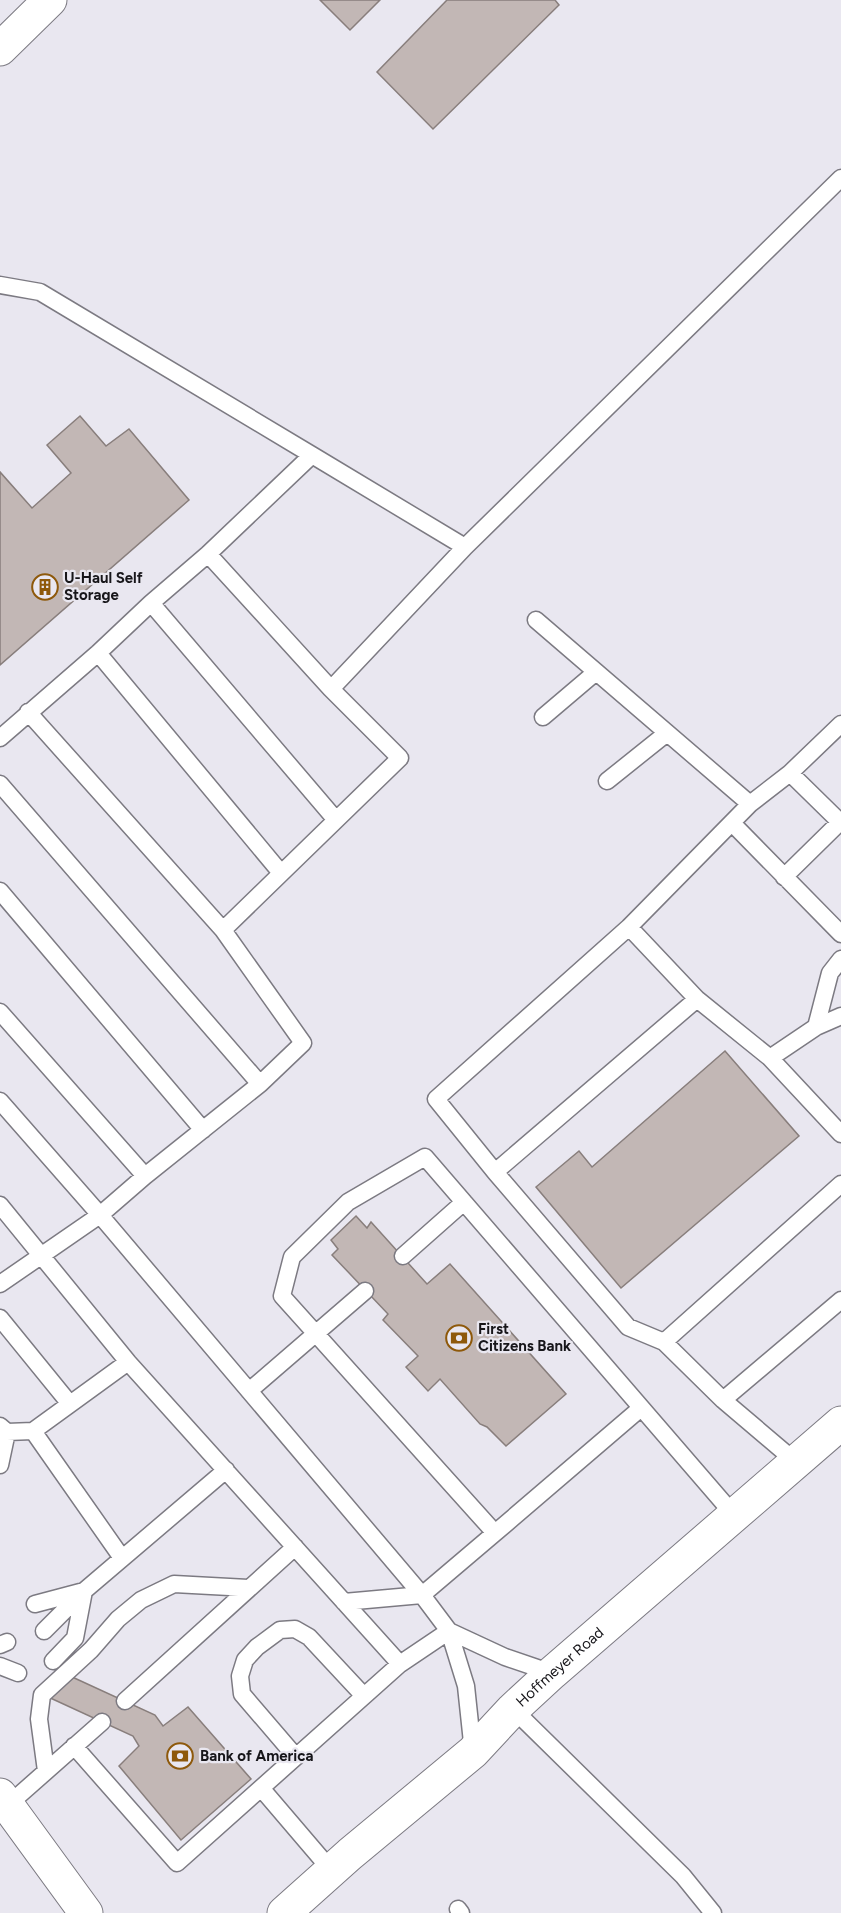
<svg xmlns="http://www.w3.org/2000/svg" width="841" height="1913" font-family="Figtree,sans-serif">
<rect width="100%" height="100%" fill="#e9e7f0"/>
<path fill="#c2b7b5" stroke="#887e7c" stroke-width="1.5" d="M320,0h60l-30,30z
M447,0h108l4,5 -126,124 -56,-57z
M80,416l26,30 23,-17 60,71 -189,165v-193l32,36 39,-35 -24,-28z
M725,1051l74,85 -178,152 -85,-101 43,-36 13,16z
M356,1216l11,12 4,-6 56,62 23,-20 116,130 -60,52 -19,-19 -7,-3 -40,-45 -12,12 -22,-24 12,-11 -35,-36 5,-6 -56,-59 6,-6 -7,-9z
M70,1676l85,39 8,11 25,-19 63,72 -70,61 -62,-74 20,-20 -6,-10 -87,-40z"/>
<g fill="none" stroke-linecap="round" stroke-linejoin="round">
<g stroke="#7c7a82" stroke-width="19">
<path id="service" d="M0,285l40,7 272,163
M208,554l123,135
M151,603l185,217
M536,620l214,184
M98,653l183,220
M28,712l195,218
M543,717l53,-45
M0,738l98,-85 53,-50 57,-49 104,-99 153,92 376,-369
M790,773l51,50
M607,781l60,-48
M0,784l260,300
M732,823l109,111
M784,877l56,-55
M0,891l203,239
M629,927l121,-123 40,-31 51,-49
M0,1012l145,164
M816,1027l25,-11
M770,1058l46,-31 14,-54 11,-14
M0,1101l100,114 322,380 27,36 -49,33 -223,199 -103,-117
M495,1172l202,-173
M0,1205l128,157 272,302
M403,1256l61,-54
M0,1284l100,-69 45,-39 115,-92 43,-41 -80,-113 177,-172 -69,-69 134,-142
M0,1318l70,86
M664,1342l-36,-15 -133,-155 -59,-73 193,-172 68,72 73,59 71,76
M249,1391l116,-100
M723,1400l118,-100
M641,1408l-146,125 -213,-237 10,-39 56,-55 77,-45 309,358
M0,1426l7,6 26,-1 89,127
M33,1431l95,-69
M796,1462l-73,-62 -59,-58 177,-158
M0,1465l7,-33
M344,1602l78,-7 73,-62
M35,1604l49,-13 142,-121
M44,1631l40,-40
M0,1645l7,-3
M53,1661l22,-23 9,-47
M0,1666l18,7
M125,1701l170,-154
M513,1709l170,167 30,37
M473,1752l-7,-66 -17,-55 56,26 47,16
M296,1757l-54,-63 -2,-18 5,-16 12,-13 23,-17 15,-1 14,8 55,59
M46,1771l-7,-52 3,-24 49,-45 27,-31 23,-19 33,-16 74,4
M261,1788l70,82
M8,1805l94,-83
M458,1909l3,4"/>
</g>
<g stroke="#7c7a82" stroke-width="35">
<path id="minor" d="M0,49l50,-49"/>
</g>
<g stroke="#7c7a82" stroke-width="35">
<g id="secondary">
<path d="M0,1795l86,118"/>
<path id="s1" d="M284,1913l66,-59 123,-102 40,-43 39,-36 289,-250"/>
</g>
</g>
<use href="#service" stroke="#fff" stroke-width="16"/>
<use href="#minor" stroke="#fff" stroke-width="33"/>
<use href="#secondary" stroke="#fff" stroke-width="33"/>
</g>
<defs>
<g id="building-ring" transform="scale(1.35)"><circle r="9.5" fill="#e9e7f0" stroke="#8e590b" stroke-width="1.5"/><path d="M-4-6H4V6H1V3H-1V6H-4ZM-2.5-4.3h1.7v1.8h-1.7ZM.8-4.3h1.7v1.8H.8ZM-2.5-1h1.7V.8h-1.7ZM.8-1h1.7V.8H.8Z" fill="#8e590b"/></g>
<g id="bank-ring" transform="scale(1.35)"><circle r="9.5" fill="#e9e7f0" stroke="#8e590b" stroke-width="1.5"/><path d="M-6-4H6V4H-6ZM0-2.3a2.3 2.3 0 1 0 0 4.6a2.3 2.3 0 1 0 0-4.6Z" fill="#8e590b"/></g>
</defs>
<g fill-rule="evenodd">
<use href="#building-ring" x="45" y="587"/>
<use href="#bank-ring" x="459" y="1338"/>
<use href="#bank-ring" x="180" y="1756"/>
</g>
<g text-anchor="middle" stroke-width="4.5" stroke-linejoin="round" paint-order="stroke">
<g font-size="15" font-weight="bold" fill="#17161a" stroke="#e9e7f0" text-anchor="start">
<text x="64" y="583">U-Haul Self<tspan x="64" dy="17">Storage</tspan></text>
<text x="478" y="1334">First<tspan x="478" dy="17">Citizens Bank</tspan></text>
<text x="200" y="1761">Bank of America</text>
</g>
<g font-size="15" fill="#17161a" stroke="#e9e7f0">
<text dy="5" stroke="none"><textPath href="#s1" startOffset="370">Hoffmeyer Road</textPath></text>
</g>
</g>
</svg>
